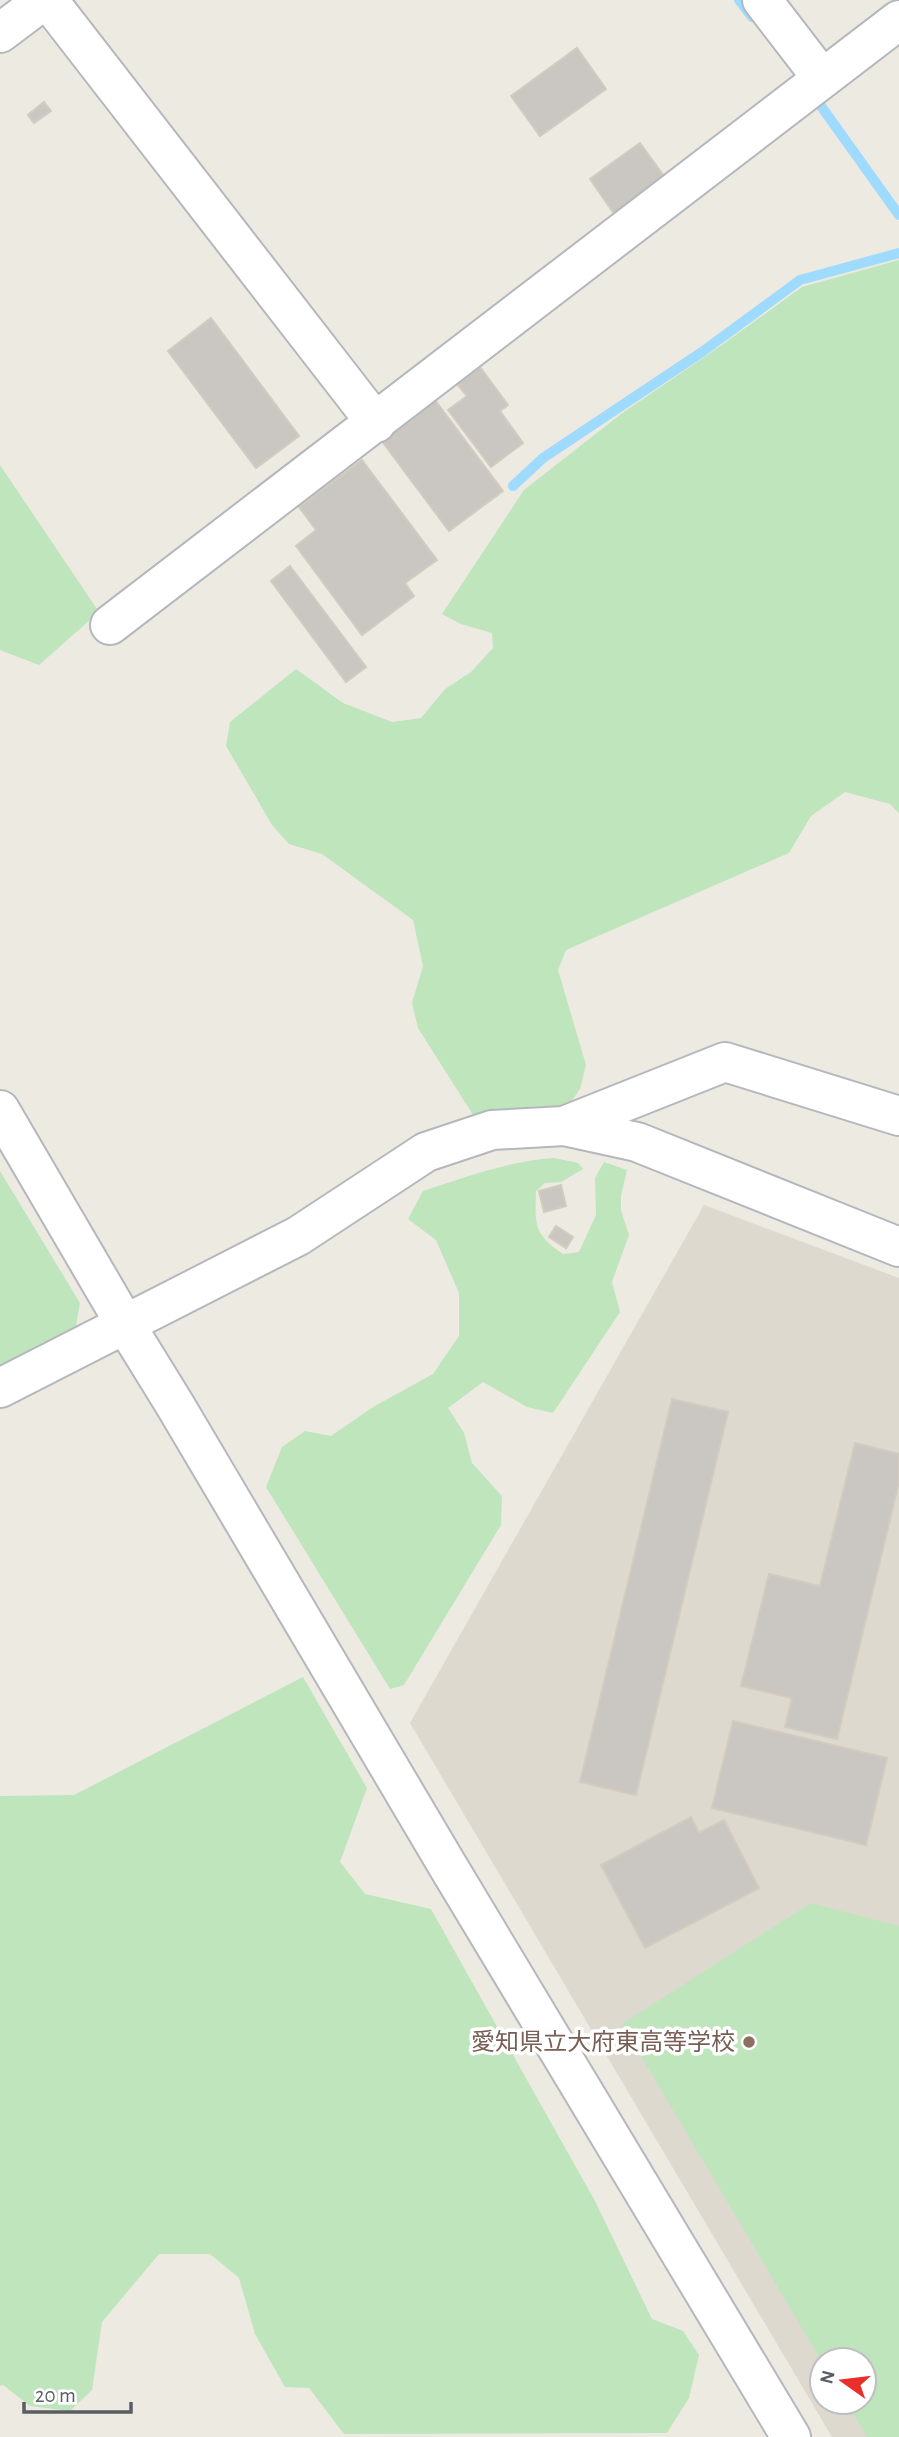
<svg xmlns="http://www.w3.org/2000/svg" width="899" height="2437" font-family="'Alegreya Sans','Noto Sans JP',sans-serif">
<rect width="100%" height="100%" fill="#edeae1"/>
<path fill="#ddd9cf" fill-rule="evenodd" d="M704,1205l195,73v1159h-67l-422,-714zM822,2360h42v42h-42z"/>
<path fill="#bfe5bd" d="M899,260v553l-9,-9 -45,-12 -34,24 -22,37 -223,97 -8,20 28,95 -6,24 -12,17c-32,0 -63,2 -93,12l-57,-90 -6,-25 11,-37 -10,-46 -91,-66 -33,-10 -17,-19 -46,-79 4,-24 66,-53 47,34 49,19 29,-4 24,-29 26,-17 22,-24 -1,-15 -31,-9 -19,-10 82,-124 97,-76 98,-67 83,-60z
M0,465l99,147 -60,53 -39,-15z
M554,1158l24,5 5,6 -22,13 -16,1 -9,8c-1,33 -3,43 27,63l16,-2 17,-37 -1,-37 9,-16 23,8 -6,26v14l8,25 -17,47 8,30 -67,101 -26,-6 -44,-25 -35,26 16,25 8,30 30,33 -1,29 -97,160 -14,4 -124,-202 16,-40 23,-16 26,5 42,-29 60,-33 26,-38v-43l-23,-53 -28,-21 15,-28c42,-14 86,-30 131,-33z
M0,1171l80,132 -5,28 -75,37z
M303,1677l64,111 -27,74 25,32 66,15 164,292 57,118 31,12 16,24 -10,43 -22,35 -323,1 -35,-46 -24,-1 -30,-53 -16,-56 -29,-24h-51l-57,68 -10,68 -22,21 -40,-5 -27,-21 -3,1v-590l74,-1z
M811,1903l88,23v511h-32l-21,-35h18v-42l-42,2 -200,-338z"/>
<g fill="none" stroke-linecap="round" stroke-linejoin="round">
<path stroke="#9fdaff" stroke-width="10" d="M739,0l13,17
M821,106l78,109
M513,486l30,-28 159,-106 98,-72 99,-27"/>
</g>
<path fill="#cac6c1" stroke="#d2cbc0" stroke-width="2" d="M577,48l29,41 -66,47 -29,-40z
M44,102l7,9 -17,12 -6,-8z
M640,143l26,36 -51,36 -25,-36z
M211,318l88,118 -43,32 -88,-117z
M480,367l28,38 -8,6 23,32 -32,24 -43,-57 19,-14 -10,-12z
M435,400l68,91 -54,40 -68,-91z
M362,460l75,100 -32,23 9,13 -52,39 -66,-89 20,-16 -17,-23z
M290,566l76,101 -20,15 -75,-101z
M561,1185l5,21 -22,6 -5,-21z
M556,1226l17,11 -7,11 -17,-11z
M672,1399l56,13 -92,383 -56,-13z
M855,1443l44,11v28l-62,257 -52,-12 7,-29 -51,-12 28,-112 51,12z
M733,1721l154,37 -21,87 -154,-37z
M691,1817l8,16 25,-13 35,68 -114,60 -44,-83z"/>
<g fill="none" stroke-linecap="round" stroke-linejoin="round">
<g stroke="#b4b8bc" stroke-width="42">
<path id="minor" d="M48,0l328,423
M762,0l60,78
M0,33l44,-33
M110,625l789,-605
M564,1126l161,-64 174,54
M0,1388l298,-152 128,-84 66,-22 72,-4 73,16 262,105"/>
</g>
<g stroke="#b4b8bc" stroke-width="42">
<path id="tertiary" d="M0,1110l125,214 50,81 271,458 345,574"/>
</g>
<use href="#minor" stroke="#fff" stroke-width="38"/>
<use href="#tertiary" stroke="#fff" stroke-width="38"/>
</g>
<circle fill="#8d6e63" stroke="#fff" stroke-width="2.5" cx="749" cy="2042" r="7"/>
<g text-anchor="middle" stroke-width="7" stroke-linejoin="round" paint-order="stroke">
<g font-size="24" fill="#785e54" stroke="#fff" text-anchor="end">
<text x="735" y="2050">愛知県立大府東高等学校</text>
</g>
</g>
<g transform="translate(843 2381) rotate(284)"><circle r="33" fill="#ffffff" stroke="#bdbfc0" stroke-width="2"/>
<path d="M0-5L12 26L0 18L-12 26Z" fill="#ea2f2a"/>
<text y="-10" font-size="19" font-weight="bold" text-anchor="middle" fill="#5a5e62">N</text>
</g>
<path d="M24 2402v10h107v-10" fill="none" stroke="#5a5e62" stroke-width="3.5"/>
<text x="35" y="2402" font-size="21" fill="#5a5e62" stroke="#ffffff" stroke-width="5" paint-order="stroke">20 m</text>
</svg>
